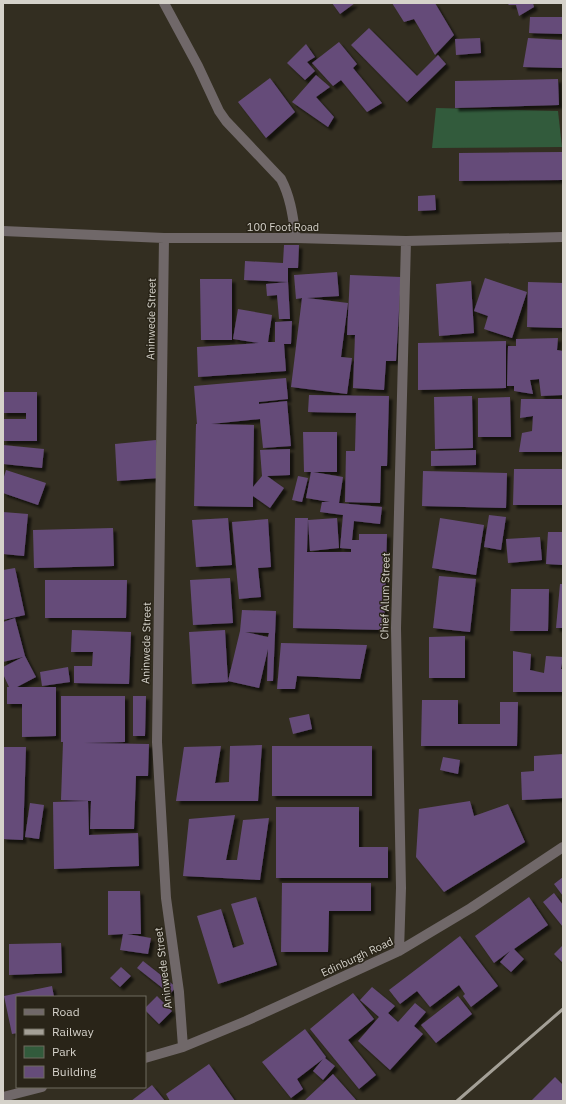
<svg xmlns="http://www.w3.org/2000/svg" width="566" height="1104" font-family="'IBM Plex Sans',sans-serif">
<defs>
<filter id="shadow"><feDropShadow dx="3.5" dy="3.5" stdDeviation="1" flood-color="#0009"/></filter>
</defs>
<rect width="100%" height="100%" fill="#332e21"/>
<path fill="#325b3c" d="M436,108l122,3 4,36 -130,1z"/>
<path fill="#654c79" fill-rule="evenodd" filter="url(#shadow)" d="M332,3h23l-15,11z
M392,3h43l19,32 -19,20 -21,-36 -10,3z
M507,3h26l1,4 -15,9 -3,-11h-7z
M530,17h33v17l-34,-1z
M369,28l48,48 21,-21 8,9 -39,38 -56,-57z
M480,38l1,15 -25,2 -1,-16z
M528,38l35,2v28l-40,-1z
M339,42l18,22 -4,4 29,35 -15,9 -26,-32 -8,6 -21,-23z
M306,44l9,13 -8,5 8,9 -10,9 -18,-17z
M316,75l14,12 -14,10 18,20 -6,10 -36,-25z
M270,78l25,34 -29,26 -28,-36z
M558,79l1,26 -104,3v-27z
M563,152v28l-104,1v-28z
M435,195l1,15 -18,1v-15z
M284,245h15l-1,23h-10v14l-44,-2 1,-19 38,2z
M337,272l2,24 -32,2 41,5 -7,54 11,1 -5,36 -56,-7 11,-89 -6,1 -2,-24z
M350,275l51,2 -5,84h-10l-2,29 -31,-2 2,-53h-8z
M485,278l42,14 -15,46 -28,-9 4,-13 -14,-5z
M200,279h32v61h-31z
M471,281l3,52 -35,3 -3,-52z
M288,282l2,37h-11l-2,-24 -10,1 -1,-12z
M528,282l35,1v45l-36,-1z
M238,309l34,6 -4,27h7v-20l17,-1 -1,23h-7l2,27 -88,6 -1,-30 62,-4 -26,-4z
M558,338l-1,12 6,1v44l-22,1 -2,-17 -9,1 3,14 -19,-3v-5h-7l1,-40h8v-7z
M506,341v47l-88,2v-47z
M286,378l2,21 -29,3v2l28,-3 4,45 -28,2 -3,-29 -49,5 43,1 -1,62 9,-11 -2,-26 30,-1v26l-23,1 17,12 -14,20 -17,-12v11l-59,-1 2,-82h1l-3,-38z
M3,392h34v49h-34v-22h23v-6h-23z
M309,395l80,1 -2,70h-6l-1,37 -35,-1 1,-51h9l1,-38 -48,-1z
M472,396l1,52 -38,1 -1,-52z
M510,397l1,40h-33v-39z
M521,399h42v53h-44l3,-19 10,-2 1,-15 -13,2z
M303,432h34v40h-24l30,5 -4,26 43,4 -2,17 -26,-3 -2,19h7v-6h28l-3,96 -91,-2 2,-110h13l-1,34h44v-3l-11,-1 3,-33 -23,-3 2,-10h8l-24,-4 5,-26h-7z
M156,440l3,38 -42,3 -2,-37z
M3,445l41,4 -2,19 -39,-4z
M476,450v15l-45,1v-15z
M514,469h49v36h-50z
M6,470l40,13 -8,22 -35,-12v-13z
M423,471l84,2 -1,35 -84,-2z
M298,476l10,2 -6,24 -10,-2z
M3,512l25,2 -4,42 -21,-2z
M489,515l17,2 -5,33 -17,-3z
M228,518l4,47 -36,2 -4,-47z
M337,518l2,30 -29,3 -2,-31z
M440,518l44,7 -8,50 -44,-7z
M268,519l3,48 -13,1 3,29 -22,2 -7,-77z
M113,528l1,38 -80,2 -1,-38z
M548,532h15v33l-17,-1z
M540,537l2,23 -34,3 -2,-24z
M15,568l10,47 -22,5v-50z
M439,576l37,3 -6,53 -37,-4z
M230,578l3,45 -40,2 -3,-45z
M45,580h82l-1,38h-81z
M560,584h3v44h-7z
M511,589h38l-1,42h-38z
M242,610l34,1 -3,70h-6l1,-32 -9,39 -31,-7 12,-50zM245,632l24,1 -1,4z
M15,618l10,38 11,21 -19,10h39v49l-34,1v-33h-15v-17h2l-6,-13v-7l20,-10 -20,5v-40z
M72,630l59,2 -2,52 -55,-1v-17h18l1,-14h-22z
M225,630l3,52 -36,2 -3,-52z
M465,636v42h-36v-41z
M281,643l86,2 -7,34 -63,-3 -2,13h-18z
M513,651l18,3 -1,16 14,3 2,-17 17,1 -2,12h2v23h-50z
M68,667l2,15 -28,4 -2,-14z
M61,696h64v46l-41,1 65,1 -1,32h-12l-2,53h-44l1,-28 -30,-1 2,-58h-2z
M133,696h13l-1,40h-12z
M422,700h36v24h42v-22h18l-1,44h-96z
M309,714l3,15 -19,5 -4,-16z
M262,745l-4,56h-82l8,-54 37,-1 -6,37 14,-1 1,-36z
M272,746h100v50h-100z
M3,747h23l-3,93 -20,-1z
M563,754v44l-41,2 -1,-28 13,-1v-15z
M443,757l17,3 -2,14 -18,-4z
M88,801l1,34 49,-2 1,33 -85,3 -1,-67z
M470,801l4,15 34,-12 17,38 -81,50 -28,-35 3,-48z
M30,803l14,2 -5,34 -14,-2z
M276,807h83v40h29v31h-112z
M235,815l-9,45h11l6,-40 26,-2 -9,62 -77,-4 6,-57z
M563,877v19l-9,-12z
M282,883h89v28h-42l-1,41h-47z
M108,891h32l1,43h-14l24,4 -3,16 -28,-4 3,-16 -15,1z
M554,893l9,12v22l-20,-25z
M256,897l21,68 -59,19 -21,-68 24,-7 12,39 11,-4 -13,-40z
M529,897l19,28 -34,24 10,10 -13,13 -11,-10 10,-11 -16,12 -19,-27z
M460,936l38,50 -27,21 -8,-11 2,-2 -6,-9 -29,22 -13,-16 -17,13 -11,-14z
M61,943l1,30 -53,2v-31z
M563,945v18l-9,-9z
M143,961l33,26 -6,7 -33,-26z
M121,967l10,9 -11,11 -10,-9z
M52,986l2,11h-37v36l-5,1 -8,-38z
M372,987l23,19 -7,7 10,9 17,-19 11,9 -12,14 9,8 -33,36 -32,-29 21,-24 -19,-17z
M353,993l21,26 -26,21 28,35 -17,14 -49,-60z
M157,996l15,15 -13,13 -14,-14v-2z
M458,996l14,18 -36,29 -15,-18z
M305,1029l21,28 -1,1 10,8 -12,14 -10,-9 10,-12 -26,20 6,10 -12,9 -29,-36z
M209,1064l26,37h-65l-4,-7z
M333,1074l23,26 -52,1z
M555,1077l8,8v16h-32z
M152,1085l13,16h-34z"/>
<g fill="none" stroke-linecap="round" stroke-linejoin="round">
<path stroke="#706869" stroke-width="10" d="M164,3l34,63 21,45 7,10 55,58c10,19 12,39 15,59
M3,231l161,7h132l110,3 157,-4
M164,238l-7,504 9,156 13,94 4,55
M399,951l2,-63 -5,-260 10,-387
M145,1058l38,-11 63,-26 153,-70 72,-43 92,-61
M3,1097l39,-10"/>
<path stroke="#a4a097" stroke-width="3" d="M457,1101l106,-92"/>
</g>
<g text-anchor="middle" stroke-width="3" stroke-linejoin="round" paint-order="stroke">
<g font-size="11" fill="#d5d2ca" stroke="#292418">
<text x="283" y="231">100 Foot Road</text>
<text transform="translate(151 319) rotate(-89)" y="4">Aninwede Street</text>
<text transform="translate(385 596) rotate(-89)" y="4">Chief Alum Street</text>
<text transform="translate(146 643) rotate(-89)" y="4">Aninwede Street</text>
<text transform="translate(357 957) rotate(-25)" y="4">Edinburgh Road</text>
<text transform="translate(163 968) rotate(-97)" y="4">Aninwede Street</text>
</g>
</g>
<rect width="566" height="1104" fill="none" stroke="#d5d2ca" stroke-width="8"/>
<rect x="16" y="996" width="130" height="92" fill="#292418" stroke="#6e6a5f"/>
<rect x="24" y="1009" width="20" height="6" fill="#706869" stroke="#6e6a5f"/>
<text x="52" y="1016" font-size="12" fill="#d5d2ca">Road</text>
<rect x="24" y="1029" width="20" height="6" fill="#a4a097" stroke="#6e6a5f"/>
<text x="52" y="1036" font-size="12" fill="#d5d2ca">Railway</text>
<rect x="24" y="1046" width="20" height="12" fill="#325b3c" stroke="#6e6a5f"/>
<text x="52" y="1056" font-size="12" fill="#d5d2ca">Park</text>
<rect x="24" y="1066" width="20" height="12" fill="#654c79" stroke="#6e6a5f"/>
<text x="52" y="1076" font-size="12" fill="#d5d2ca">Building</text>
</svg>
